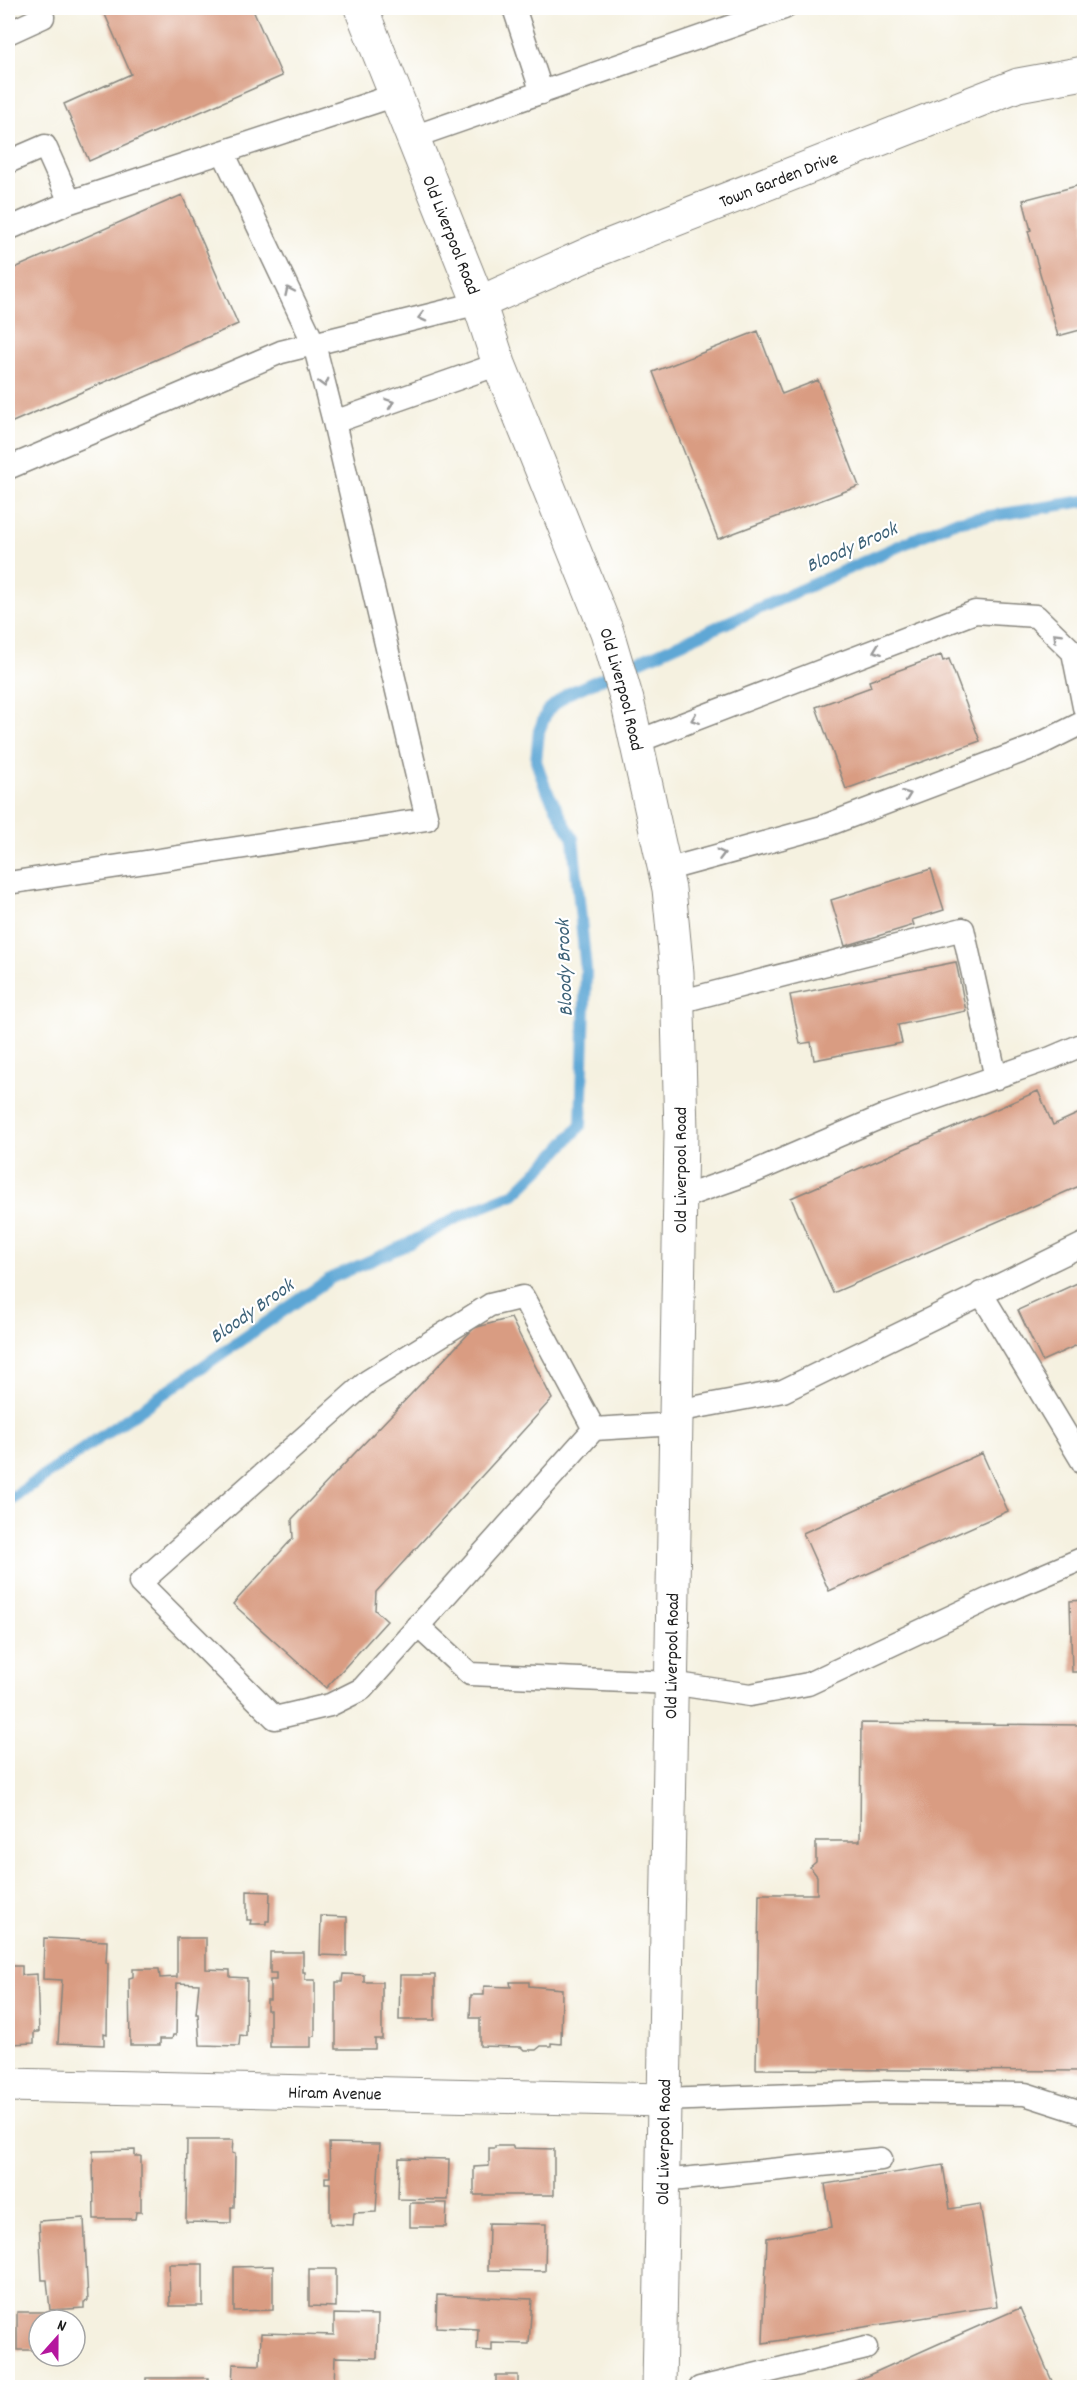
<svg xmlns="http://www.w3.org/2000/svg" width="1092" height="2395" font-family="Dekko,sans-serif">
<rect width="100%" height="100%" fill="#fff"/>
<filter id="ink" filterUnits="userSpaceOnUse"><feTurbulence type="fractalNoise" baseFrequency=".0167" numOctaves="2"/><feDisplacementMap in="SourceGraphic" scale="12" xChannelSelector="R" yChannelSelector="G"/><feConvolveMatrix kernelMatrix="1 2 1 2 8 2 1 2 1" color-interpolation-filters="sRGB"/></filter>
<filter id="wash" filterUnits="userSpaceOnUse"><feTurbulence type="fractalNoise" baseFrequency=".008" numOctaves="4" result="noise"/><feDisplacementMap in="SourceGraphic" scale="24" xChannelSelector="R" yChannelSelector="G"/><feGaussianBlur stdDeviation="1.35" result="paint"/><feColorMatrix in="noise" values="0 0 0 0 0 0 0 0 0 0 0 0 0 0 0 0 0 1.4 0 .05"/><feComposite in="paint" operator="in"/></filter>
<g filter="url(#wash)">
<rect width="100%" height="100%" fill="#f5f1e0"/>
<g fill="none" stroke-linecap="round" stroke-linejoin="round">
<path stroke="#5ea7d5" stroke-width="12" d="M8,1501l323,-223 75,-33 58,-31 50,-20 40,-39 27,-30 5,-154 -13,-132 -28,-52 -9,-26 3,-30 8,-20 20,-17 386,-172 131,-21"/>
</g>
<g id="blocks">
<path fill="#d99c82" d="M108,8h144l30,68 -193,85 -25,-57 67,-30 -28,-64z
M1084,184v145l-26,7 -30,-105 3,-1 -8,-30z
M182,195l56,129 -230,100v-153z
M758,331l24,63 36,-14 41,106 -141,53 -65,-167z
M941,655l2,6 6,-2 31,82 -134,48 -30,-82 55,-20 -2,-6z
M931,869l13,41 -32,10 2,5 -69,21 -14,-46z
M956,962l10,49 -68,14 4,18 -88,17 -3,-18 -11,2 -10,-49z
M1038,1091l15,34 31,-14v73l-251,109 -42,-95z
M1084,1280v62l-42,19 -24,-51z
M511,1318l41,81 -176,193 -1,18 12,11 -61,67 -93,-84 60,-66 -1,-19 182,-191z
M982,1453l26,58 -179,80 -26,-58z
M1084,1600v72h-12l-2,-71z
M861,1723l223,2v346l-328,-2 3,-175h58v-18l-7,-9 6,-5v-21h44z
M247,1891l23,1 -1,29h-3v3h-16l1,-4h-4z
M321,1916l26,1v39l-27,-1z
M44,1938l63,3 -1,22h2l-1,71 -3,-1v12l-46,-2 4,-63 -19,-1z
M177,1938h29v31l24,1v7l17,1 -1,58 -6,-1 -1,11 -39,-1 -2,-31h-2l3,-30 -22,-1 -1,52h-3l-1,4h-12v6h-30l-1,-67 4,-1v-8h26l1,9 17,-1z
M270,1952h33v20h2v8h10v56l-4,1v10h-41v-37h-3v-10h3v-20h6v-7h-6z
M8,1956h2l1,10h11v9l15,-1 2,58h-5v11l-26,1z
M343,1974l21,1v7h18v57h-7v10h-39v-67h6z
M400,1975h35v45h-36z
M510,1982h19v4l33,3 -1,55 -10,-1v3h-10l-5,4h-12l-3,-3 -41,-1v-28h-10l1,-23h13v-9l27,1z
M187,2140h46l-1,13 3,1 -1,53h-3v16l-45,-1z
M329,2143l51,1 -4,68 -22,1 -1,12 -23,-1v-41h-5v-6h5z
M495,2146h18v2l41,1v46h-80v-28l15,-1v-18h6z
M135,2150v6h6v56h-5l-1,7h-41l-1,-68z
M399,2158l50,1 -1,41 -50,-1z
M943,2165l7,44 30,-5 17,102 -234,37 4,-105 65,-11 -7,-43z
M410,2203h37l-1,24h-36z
M84,2218l4,83 -4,1v6l-34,2 -3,-30h-5l-3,-59z
M489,2223l57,1 -1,47 -57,-1z
M169,2264h34v42h-33z
M273,2266v44l-39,1v-44z
M309,2269h27v38l-27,-1z
M437,2295l95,4 -3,45 -37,-1v8l-15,-1 1,-21 -42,-2z
M1020,2308l35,80h-215l98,-44z
M17,2312h37v8h-15v30h-22z
M334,2314l44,1 -1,43 -42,-1 -1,30 -102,1 1,-24 27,1 1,-32 73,2z
M496,2375h22v10h10v3h-56v-3h24z
M146,2378h62v10h-62z"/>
</g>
</g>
<g filter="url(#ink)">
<use href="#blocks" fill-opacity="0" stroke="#88867e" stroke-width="1.5"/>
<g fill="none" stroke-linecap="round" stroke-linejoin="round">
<g stroke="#88867e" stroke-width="25">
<path id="service" d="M514,8l28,85
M8,33l35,-16 -4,-9
M413,137l371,-129
M8,162l37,-16 25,56
M8,229l62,-27 326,-107
M334,422l165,-58
M8,468l273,-116 198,-49
M636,742l339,-130 61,4 37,36 11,55
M665,870l157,-43 214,-81 48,-24
M8,883l419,-64 -93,-397 -20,-78 -91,-192
M678,1002l285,-73 33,149
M680,1198l76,-27 130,-56 165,-57 33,-14
M981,1293l103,171
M676,1411l107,-20 301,-147
M594,1429l-71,-132 -33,8 -122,76 -228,202 135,135 55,-13 32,-16 232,-260 82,-5
M418,1626l52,48 201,9 79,12 58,-11 185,-87 91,-39
M663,2100l214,-8 148,2 59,19
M662,2181l219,-22
M700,2388l166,-40"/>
</g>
<g stroke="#88867e" stroke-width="35">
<g id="minor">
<path id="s1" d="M479,303l121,-54 418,-164 66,-12"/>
<path id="s2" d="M8,2085l655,15"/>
</g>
</g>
<g stroke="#88867e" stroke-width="35">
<g id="secondary">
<path id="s3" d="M361,8l118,295 20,61 108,268 20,68 42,189 8,84 4,159 -22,1256"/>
</g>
</g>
<use href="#service" stroke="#fff" stroke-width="22"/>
<use href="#minor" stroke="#fff" stroke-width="33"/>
<use href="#secondary" stroke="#fff" stroke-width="33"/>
</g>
<defs><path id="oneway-chevron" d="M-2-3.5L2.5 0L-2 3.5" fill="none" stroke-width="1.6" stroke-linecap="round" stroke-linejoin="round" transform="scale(1.5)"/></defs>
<g stroke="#999">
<use href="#oneway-chevron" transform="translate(289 291) rotate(-115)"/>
<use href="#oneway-chevron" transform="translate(422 317) rotate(166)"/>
<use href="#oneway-chevron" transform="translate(324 383) rotate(75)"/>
<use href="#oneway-chevron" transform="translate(390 403) rotate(-19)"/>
<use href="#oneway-chevron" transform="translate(1057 636) rotate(-135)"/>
<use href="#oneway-chevron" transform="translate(877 650) rotate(159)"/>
<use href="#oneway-chevron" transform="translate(695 719) rotate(159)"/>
<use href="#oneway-chevron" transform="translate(907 795) rotate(-21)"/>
<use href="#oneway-chevron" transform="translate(721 854) rotate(-15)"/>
</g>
</g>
<g text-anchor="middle" stroke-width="4.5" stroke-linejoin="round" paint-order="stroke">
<g font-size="18" fill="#1c1c1c" stroke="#fff">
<text dy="6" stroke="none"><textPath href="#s1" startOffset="324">Town Garden Drive</textPath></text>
<text dy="6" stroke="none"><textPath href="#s3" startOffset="244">Old Liverpool Road</textPath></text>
<text dy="6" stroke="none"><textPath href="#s3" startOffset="730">Old Liverpool Road</textPath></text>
<text transform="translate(680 1170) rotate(-90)" y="6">Old Liverpool Road</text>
<text transform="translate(671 1656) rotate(-89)" y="6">Old Liverpool Road</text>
<text dy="6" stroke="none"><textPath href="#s2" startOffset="327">Hiram Avenue</textPath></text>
<text transform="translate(663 2142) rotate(-89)" y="6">Old Liverpool Road</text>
</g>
<g font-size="20" font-style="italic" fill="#3d6278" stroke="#fff">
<text transform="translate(851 546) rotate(-24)" y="7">Bloody Brook</text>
<text transform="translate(563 968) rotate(-92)" y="7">Bloody Brook</text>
<text transform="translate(251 1310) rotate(-35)" y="7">Bloody Brook</text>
</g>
</g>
<rect width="1092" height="2395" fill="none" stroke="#fff" stroke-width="30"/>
<g transform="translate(57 2338) rotate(21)"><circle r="28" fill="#ffffff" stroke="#a4a4a4" stroke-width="1.5"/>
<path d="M0-4.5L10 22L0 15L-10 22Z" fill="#b5179e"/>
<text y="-9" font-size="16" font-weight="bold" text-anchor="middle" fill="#1c1c1c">N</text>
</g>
</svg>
